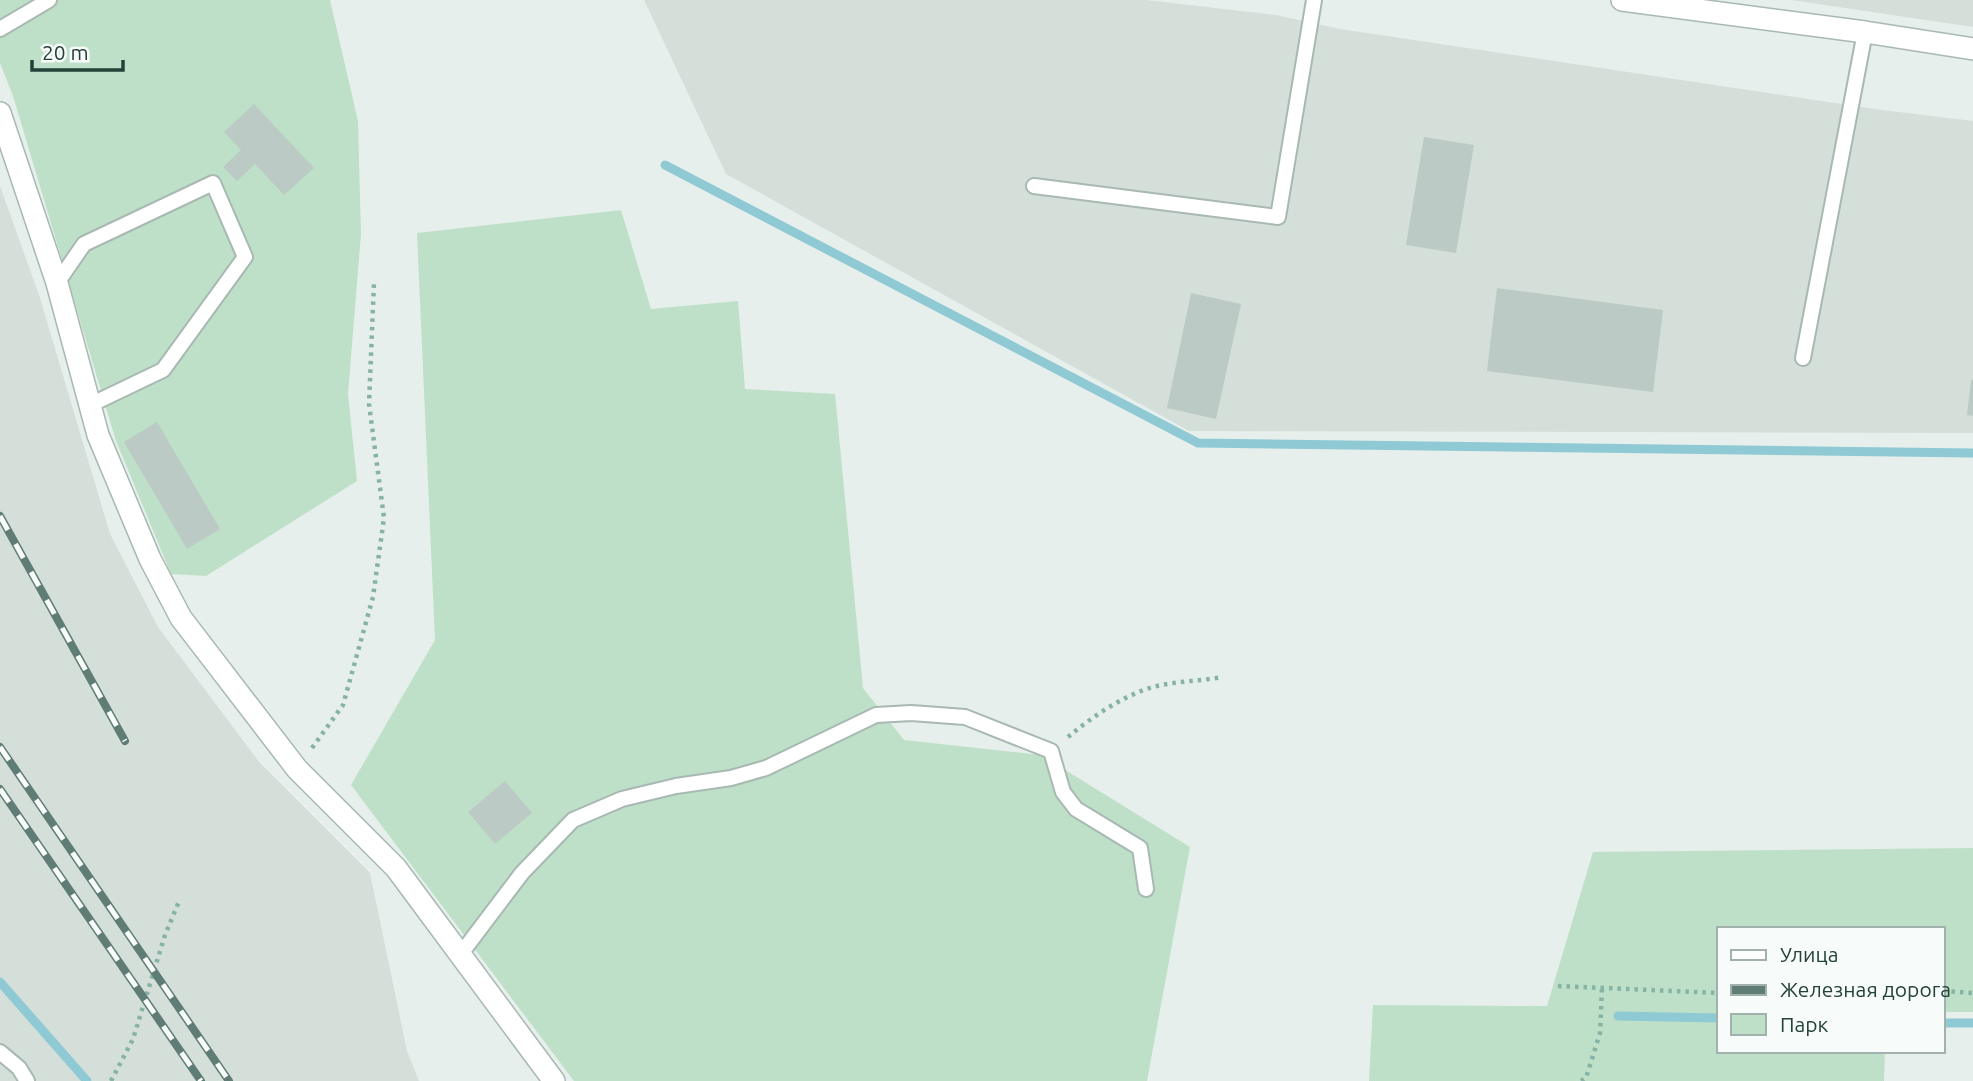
<svg xmlns="http://www.w3.org/2000/svg" width="1973" height="1081" font-family="Ubuntu,sans-serif">
<rect width="100%" height="100%" fill="#e6efeb"/>
<path fill="#d4dfda" d="M644,0h502l130,15 64,14 542,81 91,11v312l-784,-2 -463,-257z
M1791,0h182v27z
M0,186l40,112 70,236 48,93 102,136 110,110 37,178 12,30h-419z"/>
<path fill="#bfe0c8" d="M0,0h330l28,121 3,113 -13,160 9,87 -151,95 -35,-2 -55,-133 -103,-345 -13,-33z
M621,210l30,99 87,-8 7,88 90,5 28,294 41,52 137,15 149,92 -43,234h-573l-223,-296 84,-145 -18,-407z
M1973,848v164h-30v-83h-224v122h166l-1,30h-515l4,-76 174,1 46,-154z"/>
<g fill="none" stroke-linecap="round" stroke-linejoin="round">
<path stroke="#8ec9d4" stroke-width="9" d="M665,165l533,278 775,10
M0,982l87,99
M1618,1016l101,2
M1943,1023h30"/>
</g>
<path fill="#bbcac4" d="M254,104l60,64 -30,27 -29,-31 -18,17 -14,-14 18,-17 -17,-18z
M1424,137l50,8 -18,108 -50,-8z
M1497,288l166,22 -10,82 -166,-21z
M1191,293l50,11 -25,115 -49,-11z
M1971,380h2v36l-6,-1z
M157,422l63,107 -33,20 -63,-107z
M505,781l27,32 -37,31 -27,-32z"/>
<g fill="none" stroke-linecap="round" stroke-linejoin="round">
<g stroke="#a8b8b2" stroke-width="18">
<path id="service" d="M0,29l49,-29
M1034,186l244,31 36,-217
M57,283l27,-39 129,-61 32,74 -82,113 -73,35
M1803,358l62,-326
M460,955l62,-82 51,-53 49,-21 54,-13 55,-8 35,-10 110,-53 35,-2 54,4 86,34 12,41 13,17 64,39 6,41
M0,1052l19,16 8,13"/>
</g>
<g stroke="#a8b8b2" stroke-width="24">
<path id="minor" d="M1622,0l243,32 108,17
M0,113l57,170 41,152 52,124 31,59 116,151 99,99 158,213"/>
</g>
<path stroke="#86b3a5" stroke-width="4.5" stroke-dasharray="3.5 5" stroke-linecap="butt" d="M1068,737c24,-20 54,-41 85,-50 22,-6 48,-6 70,-10
M312,748l31,-43 30,-108 11,-79 -15,-114 5,-122
M1558,986l161,7
M1943,991l30,2
M111,1081l22,-42 32,-104 15,-36
M1581,1081l5,-3 14,-45 2,-45"/>
<use href="#service" stroke="#fff" stroke-width="14"/>
<use href="#minor" stroke="#fff" stroke-width="21"/>
<g stroke="#5f7d75" stroke-width="8">
<path id="rail" d="M0,516l125,225
M0,747l229,334
M0,789l201,292"/>
</g>
<use href="#rail" stroke="#f7fbf9" stroke-width="5" stroke-dasharray="16" stroke-linecap="butt"/>
</g>
<rect x="1717" y="927" width="228" height="126" fill="#f7fbf9" stroke="#a3b1ad" stroke-width="2"/>
<rect x="1731" y="950" width="35" height="10" fill="#ffffff" stroke="#a3b1ad" stroke-width="2"/>
<text x="1780" y="962" font-size="21" fill="#24423a">Улица</text>
<rect x="1731" y="985" width="35" height="10" fill="#5f7d75" stroke="#a3b1ad" stroke-width="2"/>
<text x="1780" y="997" font-size="21" fill="#24423a">Железная дорога</text>
<rect x="1731" y="1014" width="35" height="21" fill="#bfe0c8" stroke="#a3b1ad" stroke-width="2"/>
<text x="1780" y="1032" font-size="21" fill="#24423a">Парк</text>
<path d="M32 60v10h91v-10" fill="none" stroke="#24423a" stroke-width="3.5"/>
<text x="42" y="60" font-size="21" fill="#24423a" stroke="#f7fbf9" stroke-width="5" paint-order="stroke">20 m</text>
</svg>
